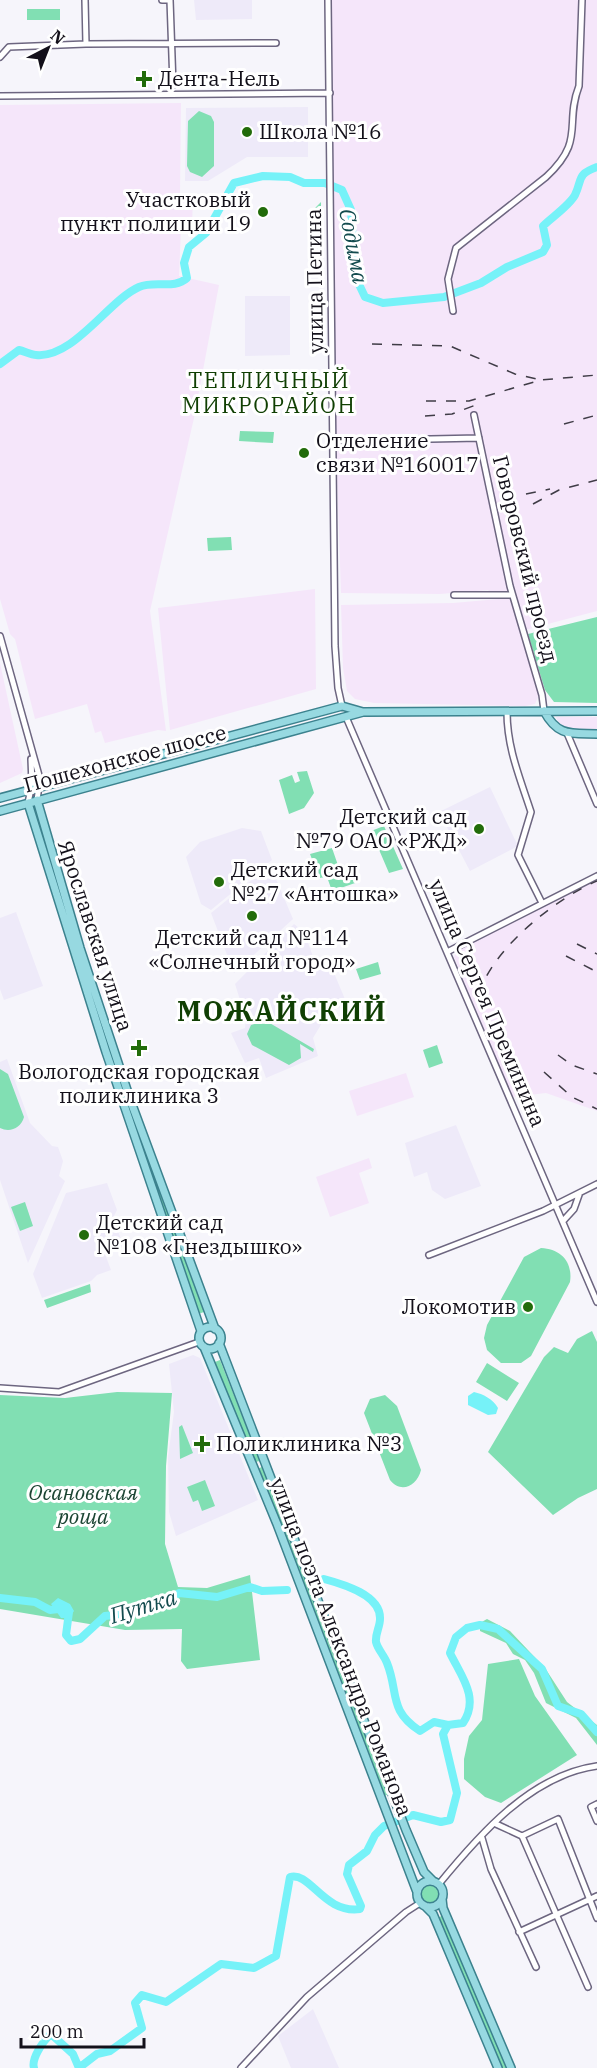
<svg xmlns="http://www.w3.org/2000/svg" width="597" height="2068" font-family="'IBM Plex Serif',serif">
<rect width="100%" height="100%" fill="#f6f5fb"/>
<path fill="#f5e6fa" d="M331,0h266v611l-72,19 -23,-90 -25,-126 -6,2 5,20 -140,2z
M181,103l-1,91h13l-1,34h-11l-2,48 40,9 -25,133 -44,193 16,120 -8,-1 -53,13 -4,-12 -6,2 -8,-29 -52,15 -20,-80 -5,-5 -10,-35v-494z
M477,440l32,153 -16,2 -5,-5 -48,4 -99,-1 -5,-150z
M315,589l1,100 -146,41 -12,-122z
M511,598l28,97 -4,9 -10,2 -151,-3 -19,-4 -8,-8 -4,-23 -2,-63 112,-2z
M0,663l23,106 -1,4 -22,10z
M556,717h41v14l-29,-2 -8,-3z
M597,879v232l-51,-18 -34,4 -58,-140 2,-6z
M406,1073l8,24 -57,19 -8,-25z
M369,1158l3,10 -13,5 10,30 -39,14 -14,-40z"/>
<path fill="#eeeaf9" d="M194,0h58v19l-56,1z
M308,107v50h-61l-39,24h-23l1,-73z
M245,296h45v59l-45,1z
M490,787l28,59 -48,25 -31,-59z
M242,828l19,3 11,29 -61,50 -10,-6 -15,-47 14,-15z
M270,865l23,54 -59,54 -23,-60z
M16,912l27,74 -39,14 -4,-11v-71z
M294,924l10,8 11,30 19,11 13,31 -19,9 -15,25 5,18 -52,22 -7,-20 -14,5 -14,-30 14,-5 1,-9 -11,-35z
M7,1059l23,64 22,23 6,1 5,14 -4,15 6,5 -37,82 -28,-83v-118z
M456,1125l25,61 -36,13 -13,-9 -5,-18 -13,5 -9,-34z
M107,1183l10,27 -4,8 11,29 -19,7 6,16 -14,5 -6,6 -49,17 -9,-24 33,-81z
M193,1355l7,3 58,142 -82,36 -7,-24 -1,-55 6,-45 -5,-48z
M313,2009l26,59h-48l-13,-32z"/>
<path fill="#81dfb3" d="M27,9h33v11h-33z
M199,111l12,5 3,6v44l-12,11 -12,-5 -3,-6 1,-45z
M321,202v32l3,12h-8l-1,-38z
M240,431l34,1 -1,11 -34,-2z
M231,537l1,13 -24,1 -1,-13z
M597,617v86l-43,-1 -9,-12 -17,-56z
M307,771l7,22 -10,15 -15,6 -10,-34 13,-5 3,8 5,-2 -3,-9z
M384,826l19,43 -14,4 -18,-42z
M332,848l8,23 14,-1 4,12 -26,9 -5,-14 -8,1 -9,-24z
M378,962l3,12 -21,6 -4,-11z
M256,1015l58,34 -1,3 -13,-8 1,14 -12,7 -37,-20 -5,-11 4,-9 10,-3 -7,-5z
M437,1045l6,18 -14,5 -6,-18z
M0,1069l8,5 16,43c-3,11 -14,16 -24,11z
M139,1136l65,176 -6,2 -61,-177z
M25,1202l8,24 -13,5 -9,-24z
M541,1248c20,1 32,14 29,34l-39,74 -10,7h-20l-14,-13 -3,-12 3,-13 37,-68z
M90,1284l1,8 -44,16 -3,-8z
M592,1331l5,11v147l-19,9 -25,17 -65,-63 56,-95 10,-10 14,6 9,-14z
M220,1360l40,101 -5,1 -40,-100z
M487,1363l32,20 -12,18 -31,-19z
M117,1392l55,1 -6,73 -1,78 13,43 29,1 43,-13 10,85 -73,9 -6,-8 1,-32 -57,1 -125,-21v-214l65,3z
M385,1395l12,11 24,64c-4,16 -20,24 -31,10l-26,-67 6,-14z
M182,1425l11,28 -13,6 -1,-32z
M262,1467l127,327 -5,2 -127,-327z
M205,1480l10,26 -13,5 -4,-11 -5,2 -6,-15z
M487,1619l23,12 35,37 22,34 30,23v20l-21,-27 -30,-15 -12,-30 -9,-13 -12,-6 -7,-11 -26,-12v-8z
M519,1659l16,37 42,59 -76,48 -16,-6 -21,-18v-20l5,-23 13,-16 6,-56z
M421 1894a9 9 0 1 1 18 0a9 9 0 1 1-18 0Z
M443,1915l66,153h-7l-64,-150z"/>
<path fill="#76f2f8" d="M474,1392c9,2 19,7 24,16l-2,6 -8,1 -20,-10v-9z
M58,1598l12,6 4,7 -5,7h-8l-10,-14z"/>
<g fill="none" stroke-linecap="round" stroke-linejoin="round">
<path stroke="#76f2f8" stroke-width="8" d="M0,364l19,-14c5,1 12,5 17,5 37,4 73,-55 103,-68 17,-7 35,3 48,-9l-3,-15 5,-16 17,-14 28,-50 29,-7 27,1 14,6h21l17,7 9,20 4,66 10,21 18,6 61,-6 37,-14 26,-16 36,-15 4,-7 -4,-19c9,-9 26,-20 32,-31 8,-17 1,-20 22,-28
M324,1579c19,5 57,16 56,40 0,8 -5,15 -4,23 2,8 8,13 11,21 12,30 1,47 33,68l14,-9 14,3
M0,1598l35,4 15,8 17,-2 2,4 -3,23 5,6 9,-2 25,-23 34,-4 28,-11 12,-8 38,4 33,-10 12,4 25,-1
M34,2068c-3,-9 9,-27 17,-34l22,20 6,14
M79,2068l18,-14 13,-3 32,-23 -7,-25 7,-8 24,7 55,-38 33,4 22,-12 14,-79c20,-6 34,37 70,32l1,-3 -14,-32 2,-9 18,-14 8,-16 9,-9 29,-11 28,7 9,-2 7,-27 -14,-59 5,-9 15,-2c17,-25 -2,-47 -13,-70l6,-16 11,-9 13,-3 18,4 44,40 16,37 23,8 16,18"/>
<g stroke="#6d6680" stroke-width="8">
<path id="minor" d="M85,0l1,44
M162,0h8l3,85
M328,0l7,646 3,42 4,18
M0,57l9,-10 77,-3 190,-1
M0,96l330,-3
M453,311l-5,-32 8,-31 90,-71c40,-37 18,-52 33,-91l3,-86
M474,415l36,171 32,109 2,16
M334,441l145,-3
M454,595h58
M0,636l40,143 -3,21
M507,712c0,36 13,66 24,100l-13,43 24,48
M346,717l251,585
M567,733l30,71
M28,803l4,-19 -1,-25
M447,952l150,-76
M563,1221l11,-12 5,-14
M429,1255l114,-44 54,-27
M0,1388l59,4 137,-49
M597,1804l-6,3 6,14
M496,1824l26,12 36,-17 39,99
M522,1836l66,151
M482,1838l9,31 45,98
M439,1884c40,-49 92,-109 158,-118
M519,1932l78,-36
M241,2068l66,-71 99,-85 14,-9"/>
</g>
<g stroke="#3c828e" stroke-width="10">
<path id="major" d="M544,711c14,26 27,22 53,23
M0,798l342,-92 21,6 234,-1
M37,800l43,148 51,154 84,227
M28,803l78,249 95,279
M0,811l363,-99
M199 1338a11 11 0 1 1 22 0a11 11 0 1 1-22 0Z
M219,1343l187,487 18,42 9,9
M204,1347l73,177 140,368
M417 1894a13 13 0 1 1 26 0a13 13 0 1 1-26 0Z
M442,1899l1,9 68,160
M425,1906l8,8 65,154"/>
</g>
<use href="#minor" stroke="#fff" stroke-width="5"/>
<use href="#major" stroke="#97d9e1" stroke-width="7"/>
<path stroke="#3f3c46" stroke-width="1.5" stroke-dasharray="10 10" stroke-linecap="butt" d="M372,344l78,2 65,28 26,6
M426,401h43l72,-21 56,-5
M425,416l27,-2 29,-11
M564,424l33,-9
M526,494l24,-5
M533,504l26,-14 38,-10
M577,944l20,10
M566,956l31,16
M479,994c13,-45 76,-95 118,-113
M558,1055l14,10 25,9
M544,1072l28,25 25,12"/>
</g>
<g fill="#226c0a" stroke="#fff" stroke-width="2">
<path d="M141 70h6v6h6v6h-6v6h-6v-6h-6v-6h6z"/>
<circle cx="247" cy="132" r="6"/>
<circle cx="263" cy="212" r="6"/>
<circle cx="304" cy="453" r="6"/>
<circle cx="479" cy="829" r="6"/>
<circle cx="219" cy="882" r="6"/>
<circle cx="252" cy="916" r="6"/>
<path d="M136 1039h6v6h6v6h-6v6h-6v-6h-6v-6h6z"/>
<circle cx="84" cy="1235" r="6"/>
<circle cx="528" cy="1307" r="6"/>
<path d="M199 1435h6v6h6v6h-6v6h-6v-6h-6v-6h6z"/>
</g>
<g text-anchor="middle" stroke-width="6" stroke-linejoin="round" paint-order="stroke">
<g font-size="21" fill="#13101a" stroke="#fff" text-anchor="start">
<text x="158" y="86">Дента-Нель</text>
<text x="259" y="139">Школа №16</text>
<text x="251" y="207" text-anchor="end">Участковый<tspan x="251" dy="24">пункт полиции 19</tspan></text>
<text x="316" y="448">Отделение<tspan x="316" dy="24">связи №160017</tspan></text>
<text x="467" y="824" text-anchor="end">Детский сад<tspan x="467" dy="24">№79 ОАО «РЖД»</tspan></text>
<text x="231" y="877">Детский сад<tspan x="231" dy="24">№27 «Антошка»</tspan></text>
<text x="252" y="945" text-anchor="middle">Детский сад №114<tspan x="252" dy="24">«Солнечный город»</tspan></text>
<text x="139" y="1079" text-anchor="middle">Вологодская городская<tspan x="139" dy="24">поликлиника 3</tspan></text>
<text x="96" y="1230">Детский сад<tspan x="96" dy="24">№108 «Гнездышко»</tspan></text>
<text x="516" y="1314" text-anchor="end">Локомотив</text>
<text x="216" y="1451">Поликлиника №3</text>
</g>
<g font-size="21" fill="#13101a" stroke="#fff">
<text transform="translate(315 281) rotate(-91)" y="7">улица Петина</text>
<text transform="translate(525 559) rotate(76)" y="7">Говоровский проезд</text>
<text transform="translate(125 759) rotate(-15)" y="7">Пошехонское шоссе</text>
<text transform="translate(95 936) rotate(72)" y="7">Ярославская улица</text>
<text transform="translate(487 1003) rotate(67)" y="7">улица Сергея Преминина</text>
<text transform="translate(341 1647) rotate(69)" y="7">улица поэта Александра Романова</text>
</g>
<g font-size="21" font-style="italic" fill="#1b4533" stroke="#fff">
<text x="83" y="1500">Осановская<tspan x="83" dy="24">роща</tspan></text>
</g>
<g font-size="22" font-style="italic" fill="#134b4e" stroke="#fff">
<text transform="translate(354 246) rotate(79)" y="8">Содима</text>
<text transform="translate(143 1606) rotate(-17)" y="8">Путка</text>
</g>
<g font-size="22" letter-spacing="1.5" fill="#103f03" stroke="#fff">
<text x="269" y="388">ТЕПЛИЧНЫЙ<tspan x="269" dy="25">МИКРОРАЙОН</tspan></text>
</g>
<g font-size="27" font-weight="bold" letter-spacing="1.5" fill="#103f03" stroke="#fff">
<text x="282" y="1021">МОЖАЙСКИЙ</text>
</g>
</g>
<g transform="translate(48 48) rotate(42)" stroke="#ffffff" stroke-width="4.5" paint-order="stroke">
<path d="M0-4.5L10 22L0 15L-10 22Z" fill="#13101a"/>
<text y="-9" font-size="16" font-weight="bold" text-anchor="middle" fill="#13101a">N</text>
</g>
<path d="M21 2038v9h123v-9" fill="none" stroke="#13101a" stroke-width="3"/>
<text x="30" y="2038" font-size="18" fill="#13101a" stroke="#ffffff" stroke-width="4.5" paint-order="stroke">200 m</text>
</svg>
